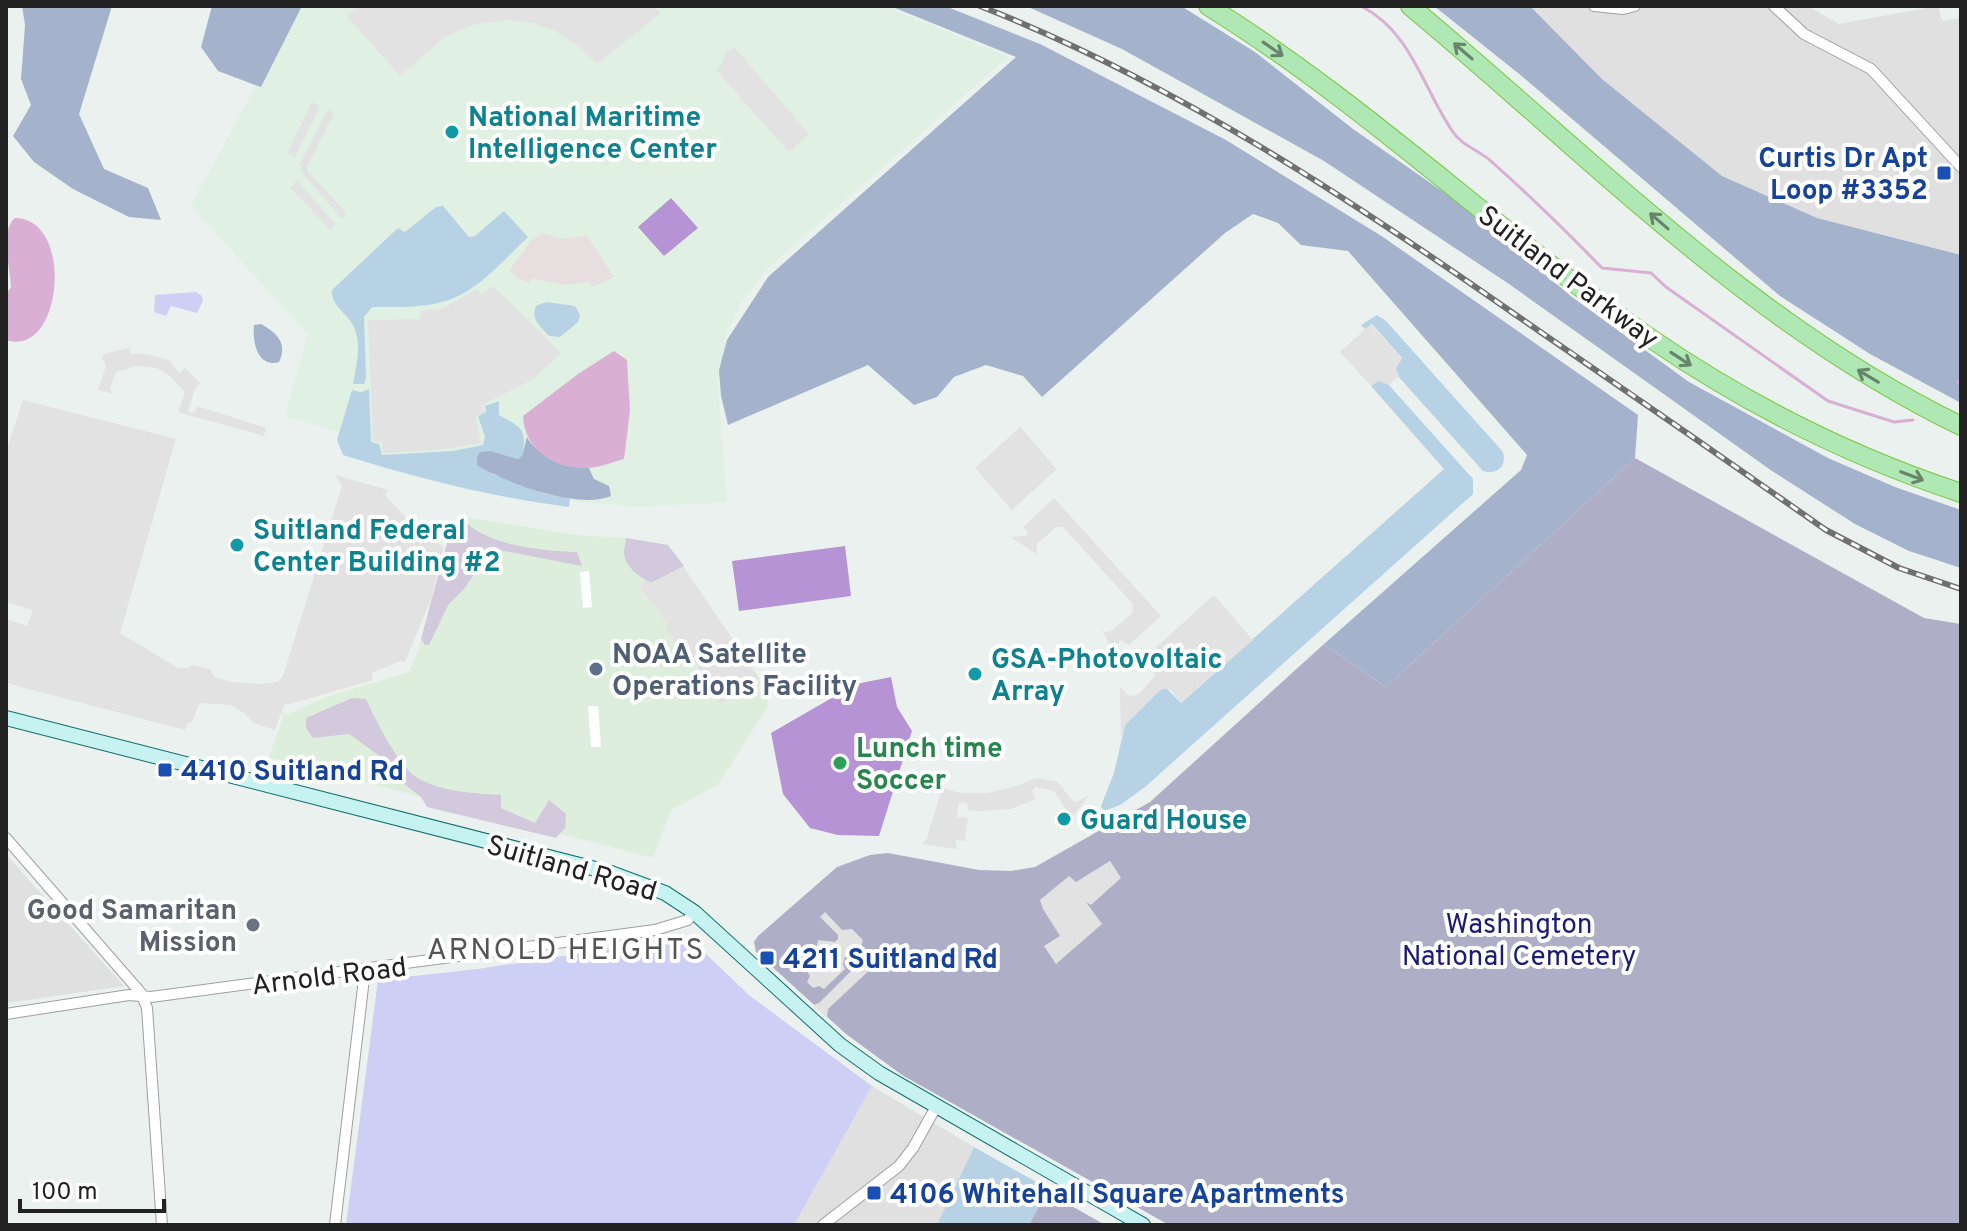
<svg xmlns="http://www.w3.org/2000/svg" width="1967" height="1231" font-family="Overpass,sans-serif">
<rect width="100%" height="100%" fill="#eaf1ee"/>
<path fill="#dfe0df" d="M1530,6h278l31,18 99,-18 4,15 19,-3v237l-144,-37 -95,-42 -120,-97z
M6,854l22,25 96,107 -118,17z
M872,1086l102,61 -37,78h-143z"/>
<path fill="#ddefdc" d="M463,517l114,18 49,3 42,7 98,144 2,17 -50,79 -47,25 -18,48 -384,-101 13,-37v-8l6,2 38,-17 83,-25 9,-21 34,-126z"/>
<path fill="#e0f0e3" d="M299,6h586l123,51 -241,212 -26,34 -15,31 -8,51 9,117 -90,5 -76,-7 -208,-46 5,-16 -73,-22 23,-82 -117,-128z"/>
<path fill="#b7d2e4" d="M443,206l26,31 6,-1 29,-25 24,26c-26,24 -51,56 -86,65 -22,6 -47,5 -70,5l-8,10 2,61 -2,6h-11c3,-18 9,-38 1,-57 -6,-13 -24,-22 -22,-37l66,-62 7,4 31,-25z
M546,302l29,4 5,9 -2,7 -18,15 -11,-1c-8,-9 -19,-17 -13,-30z
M1377,315l9,6 117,131c4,15 -6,23 -20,19l-87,-97v-6l6,-10 -30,-34 -7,5 -4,-4z
M1378,381l10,3 85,95v15l-328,293 -25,18 -16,6 -3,-5 13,-33 11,-48 35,-35 6,-2 15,15 263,-234 -73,-83z
M369,389l2,53 8,2 3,11 71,-4 30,-6 2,-8 -7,-21 8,-4 -1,-6 14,-5v14c24,13 28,14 23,42l-4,2 -27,-8 1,23 54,20 24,4 -1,9c-78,-10 -152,-29 -226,-52l-6,-15 15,-50 9,2z
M974,1147l73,41v4l-18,33h-92z"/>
<path fill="#a4b3cb" d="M22,6h90l-33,108 25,55 44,19 13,32 -32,-3 -56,-28 -39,-27 -21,-26 18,-31 -10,-26 4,-54z
M212,6h90l-41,81 -43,-16 -17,-24z
M890,6h55l95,38 186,96 157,97 255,178 -3,43 -249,229 -62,-43 197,-174 6,-15 -179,-204 -47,-6 -23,-22 -25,-9 -28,19 -183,164 -19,-21 -37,-11 -32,12 -17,20 -23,8 -46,-40 -140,60 -7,-29 -2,-26 8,-30 41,-63 248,-220z
M1026,6h155l74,46 98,77 109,76 110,92 117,85 139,76 67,29 66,23v58l-52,-17 -54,-27 -83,-53 -263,-187 -185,-123 -202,-112z
M1434,6h96l72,73 120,97 95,42 144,37v148l-91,-49 -90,-58 -262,-223z
M261,324c16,9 27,19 18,38 -21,6 -27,-20 -25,-37z
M527,437c10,19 40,30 62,31l5,11 15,7 2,10c-33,14 -105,-13 -134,-31v-8l3,-5 11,-1 27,8 4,-3z"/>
<path fill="#d2c9dd" d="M466,522c23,24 79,29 111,30l5,14 -83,-16 -15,10 -20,29 -16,16 -19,40h-4l-4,-6 31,-114z
M626,538l42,7 16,21 -33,17c-12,-6 -27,-17 -27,-31 0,-5 2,-10 2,-14z
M352,698l14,1c9,20 32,66 50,78 25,15 56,16 85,18v13l34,15 14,-23 17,14 -1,14 -9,10 -129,-31 -6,-10 -26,-20 -14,-20 -32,-23 -36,4 -7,-10v-10z"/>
<path fill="#afaec7" d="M1635,458l289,160 37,6v601h-792l-267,-150 -56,-41 -90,-82 -2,-10 4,-6 79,-69 33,-12 18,-2 91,17 32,1 24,-4 115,-65 174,-158 62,43z
M1047,1192l58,33h-76z"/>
<path fill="#cecff4" d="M196,292l6,4 1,5 -6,12 -26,-7 -5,10 -12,-4 1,-17z
M688,937l62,59 122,90 -78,139h-448l32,-245 100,-11z"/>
<path fill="#b593d5" d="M671,198l27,30 -34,28 -26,-29z
M845,546l6,50 -112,15 -7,-50z
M891,677l6,30 15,24 -33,105 -41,-1 -28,-7 -27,-34 -12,-61 85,-49z"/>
<path fill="#e2e2e2" d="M357,6h296l8,7 -64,51 -22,-20 -20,-13 -22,-8 -26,-3 -34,5 -28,12 -45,39 -53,-60z
M734,47l75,87 -20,18 -73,-82 5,-4 5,-14z
M312,102l8,4 -25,51 -8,-4z
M328,109l6,5 -27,53 1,5 39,41 -5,6 -41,-48 -1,-8 5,-10z
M297,180l38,44 -5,6 -40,-43z
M493,286l68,67 -29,27 -50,25 2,7 -9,4 6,27 -44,7 -54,3 -1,-11 -9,-1 -5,-121 52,-1 1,-8 23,-3 32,-19 6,6z
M1371,324l31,35 -6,9 3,8 -10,9 -11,-4 -7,5 -31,-34z
M129,348l2,6h16l22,6 10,13 6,-5 15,15 -5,6 -7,21 2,3 5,-1 2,-6 69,22 -2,8 -86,-24 7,-20 -15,-16 -13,-8 -21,-2 -20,6 -6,16 2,6 -14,-4 8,-24 -4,-8 2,-4z
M23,400l153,39 -56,194 58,35h11l2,-3 19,4 4,8 18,5 29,2 17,-2 5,-6 59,-190 -7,-11 53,15 -3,5 26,28 33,24 -12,50 -27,65 -5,-1 -28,12 1,7 -83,24 -5,-1 -10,27 -22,-7 -9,-10 -13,-8 -31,-2 -9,20h-3l-3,7 -179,-47v-64l21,7 6,-16 -27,-8v-150z
M1020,427l37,42 -45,41 -37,-42z
M1054,498l107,118 -32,29 -8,-5 -9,10 -10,-20 4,2 7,-2 19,-17 1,-9 -70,-77h-7l-19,17 -1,10 -25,-17 15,-1 2,-3 -5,-6z
M683,566l76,112 -39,26 -21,-29v-5l-11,-19 -8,-1 -13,-18v-9l-14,-20 -14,-16 7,-6 8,2z
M1214,595l39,45 -72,63 -10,-13 -5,-2 -6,2 -35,35 -4,14 -1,-53 7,9 6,1 7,-3 16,-18 -13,-16z
M1037,778l21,4 14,18 5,2 12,-7 -22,30 1,-13 -14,-21 -19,-4 -3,5 4,7 -26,10 -30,2 -12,-1 -1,-7 -8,-1 -2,15 11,1 -3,23 -10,-1 2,9 -36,-5 5,-3 16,-53 18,5h27l23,-5z
M1110,861l11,17 -30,27 -5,-3 16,22 -46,40 -12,-18 16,-10 -17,-27 -3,-9 29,-24 7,6z
M825,912l17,18 10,-1 11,11 -3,10 15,15 -47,44 -1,9 -14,-13 6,-2 39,-39 -6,-8 -7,1 -2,7 2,5 -21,20 -5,-3 -6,2 -6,-6 3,-6 -3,-5 19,-20 -9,-5 1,-6 17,2 3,-3v-4l-18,-18z"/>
<path fill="#e7dedf" d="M543,233l17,6 27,-3 27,41 -22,10 -3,-5 -25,3 -32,-7 -3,5 -9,-4 -11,-8 22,-30z"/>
<path fill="#d9b0d3" d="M15,218c60,0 48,141 -9,122v-46l5,-7c-1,-19 -11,-57 4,-69z
M614,351l13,9 3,50 -6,49c-12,3 -25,9 -38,9 -32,1 -62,-19 -63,-52l55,-42z"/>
<path fill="#fff" d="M589,571l3,36 -9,1 -3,-36z
M588,706h10l3,41h-10z"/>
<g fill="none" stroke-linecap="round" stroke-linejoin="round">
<path stroke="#d9b0d3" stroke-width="3" d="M1361,6c51,26 62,83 92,126 8,13 27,19 39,30 38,34 74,69 110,106l49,5 15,14 162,114 66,21 19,-2
M1958,382l3,-1"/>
<g stroke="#9f9f9f" stroke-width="12">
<path id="minor" d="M1594,6l29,3 12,-3
M1774,6l30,28 67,35 90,98
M6,838l135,155 6,15 15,217
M6,1014l123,-19 22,2 504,-67 33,-10 6,-8
M335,1225l30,-255
M823,1225l76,-59 14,-18 23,-41"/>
</g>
<g stroke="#146e6e" stroke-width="16">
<path id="secondary" d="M6,718l605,155 54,20 29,19 146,133 39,28 264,152"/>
</g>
<g stroke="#7bc640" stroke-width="20">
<path id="trunk" d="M1208,6c158,98 292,229 445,334 95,65 199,117 308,153
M1410,6c178,148 340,318 551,420"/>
</g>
<use href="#minor" stroke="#fff" stroke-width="10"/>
<use href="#secondary" stroke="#c6f3f1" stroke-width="14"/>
<use href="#trunk" stroke="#afe8b5" stroke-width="18"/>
<g stroke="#707070" stroke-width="6">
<path id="rail" d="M980,6c193,76 364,189 533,307 105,72 209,144 313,217l73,38 62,21"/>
</g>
<use href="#rail" stroke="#fff" stroke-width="3" stroke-dasharray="9" stroke-linecap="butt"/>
</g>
<defs><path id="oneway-shaft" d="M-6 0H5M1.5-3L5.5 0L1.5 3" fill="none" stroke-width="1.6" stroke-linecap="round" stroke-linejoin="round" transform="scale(2)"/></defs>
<g stroke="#68856c">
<use href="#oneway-shaft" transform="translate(1273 49) rotate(35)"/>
<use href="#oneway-shaft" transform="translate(1463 51) rotate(-139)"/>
<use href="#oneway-shaft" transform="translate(1659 221) rotate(-139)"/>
<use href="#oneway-shaft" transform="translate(1681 359) rotate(33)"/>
<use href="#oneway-shaft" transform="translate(1868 376) rotate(-149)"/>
<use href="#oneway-shaft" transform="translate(1912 476) rotate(21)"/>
</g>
<g fill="#0f9aa8" stroke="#fff" stroke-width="3">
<circle cx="452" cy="132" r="8"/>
<circle cx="237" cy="545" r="8"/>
<circle cx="975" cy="674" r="8"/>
<circle cx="1064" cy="819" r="8"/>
</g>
<g fill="#1a4fb4" stroke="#fff" stroke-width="3">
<rect x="1936" y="165" width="16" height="16" rx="4"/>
<rect x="157" y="762" width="16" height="16" rx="4"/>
<rect x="759" y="950" width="16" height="16" rx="4"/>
<rect x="866" y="1185" width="16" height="16" rx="4"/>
</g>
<circle fill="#5c6f8a" stroke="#fff" stroke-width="3" cx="596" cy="669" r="8"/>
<circle fill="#2e9e5b" stroke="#fff" stroke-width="3" cx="840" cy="763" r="8"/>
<circle fill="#6b7280" stroke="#fff" stroke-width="3" cx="253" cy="925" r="8"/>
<g text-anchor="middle" stroke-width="8" stroke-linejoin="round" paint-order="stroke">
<g font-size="28" font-weight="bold" fill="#0d838f" stroke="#fff" text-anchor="start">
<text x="468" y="126">National Maritime<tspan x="468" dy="32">Intelligence Center</tspan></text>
<text x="253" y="539">Suitland Federal<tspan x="253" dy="32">Center Building #2</tspan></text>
<text x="991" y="668">GSA-Photovoltaic<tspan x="991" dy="32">Array</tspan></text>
<text x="1080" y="829">Guard House</text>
</g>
<g font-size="28" font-weight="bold" fill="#164399" stroke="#fff" text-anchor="start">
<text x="1928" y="167" text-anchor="end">Curtis Dr Apt<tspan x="1928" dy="32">Loop #3352</tspan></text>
<text x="181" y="780">4410 Suitland Rd</text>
<text x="783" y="968">4211 Suitland Rd</text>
<text x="890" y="1203">4106 Whitehall Square Apartments</text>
</g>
<g font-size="28" fill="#222" stroke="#fff">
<text transform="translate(1569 276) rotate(37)" y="10">Suitland Parkway</text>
<text transform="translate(572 867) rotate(16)" y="10">Suitland Road</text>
<text transform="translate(329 975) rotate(-7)" y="10">Arnold Road</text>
</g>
<g font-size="28" font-weight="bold" fill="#4e5e75" stroke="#fff" text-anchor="start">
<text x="612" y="663">NOAA Satellite<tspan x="612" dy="32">Operations Facility</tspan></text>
</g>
<g font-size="28" font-weight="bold" fill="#27864d" stroke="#fff" text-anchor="start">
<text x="856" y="757">Lunch time<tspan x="856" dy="32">Soccer</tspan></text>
</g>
<g font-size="28" font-weight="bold" fill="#5b616d" stroke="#fff" text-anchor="end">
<text x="237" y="919">Good Samaritan<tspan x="237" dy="32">Mission</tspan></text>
</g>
<g font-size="28" fill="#1b1c75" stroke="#fff">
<text x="1519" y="933">Washington<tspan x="1519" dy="32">National Cemetery</tspan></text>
</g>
<g font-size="30" letter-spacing="2" fill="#555" stroke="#fff">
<text x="566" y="959">ARNOLD HEIGHTS</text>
</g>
</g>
<rect width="1967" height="1231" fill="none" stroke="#222222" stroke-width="16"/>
<path d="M20 1199v12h144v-12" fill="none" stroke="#222222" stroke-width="4"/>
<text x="32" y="1199" font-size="24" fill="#222222" stroke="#ffffff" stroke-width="6" paint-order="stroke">100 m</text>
</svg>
